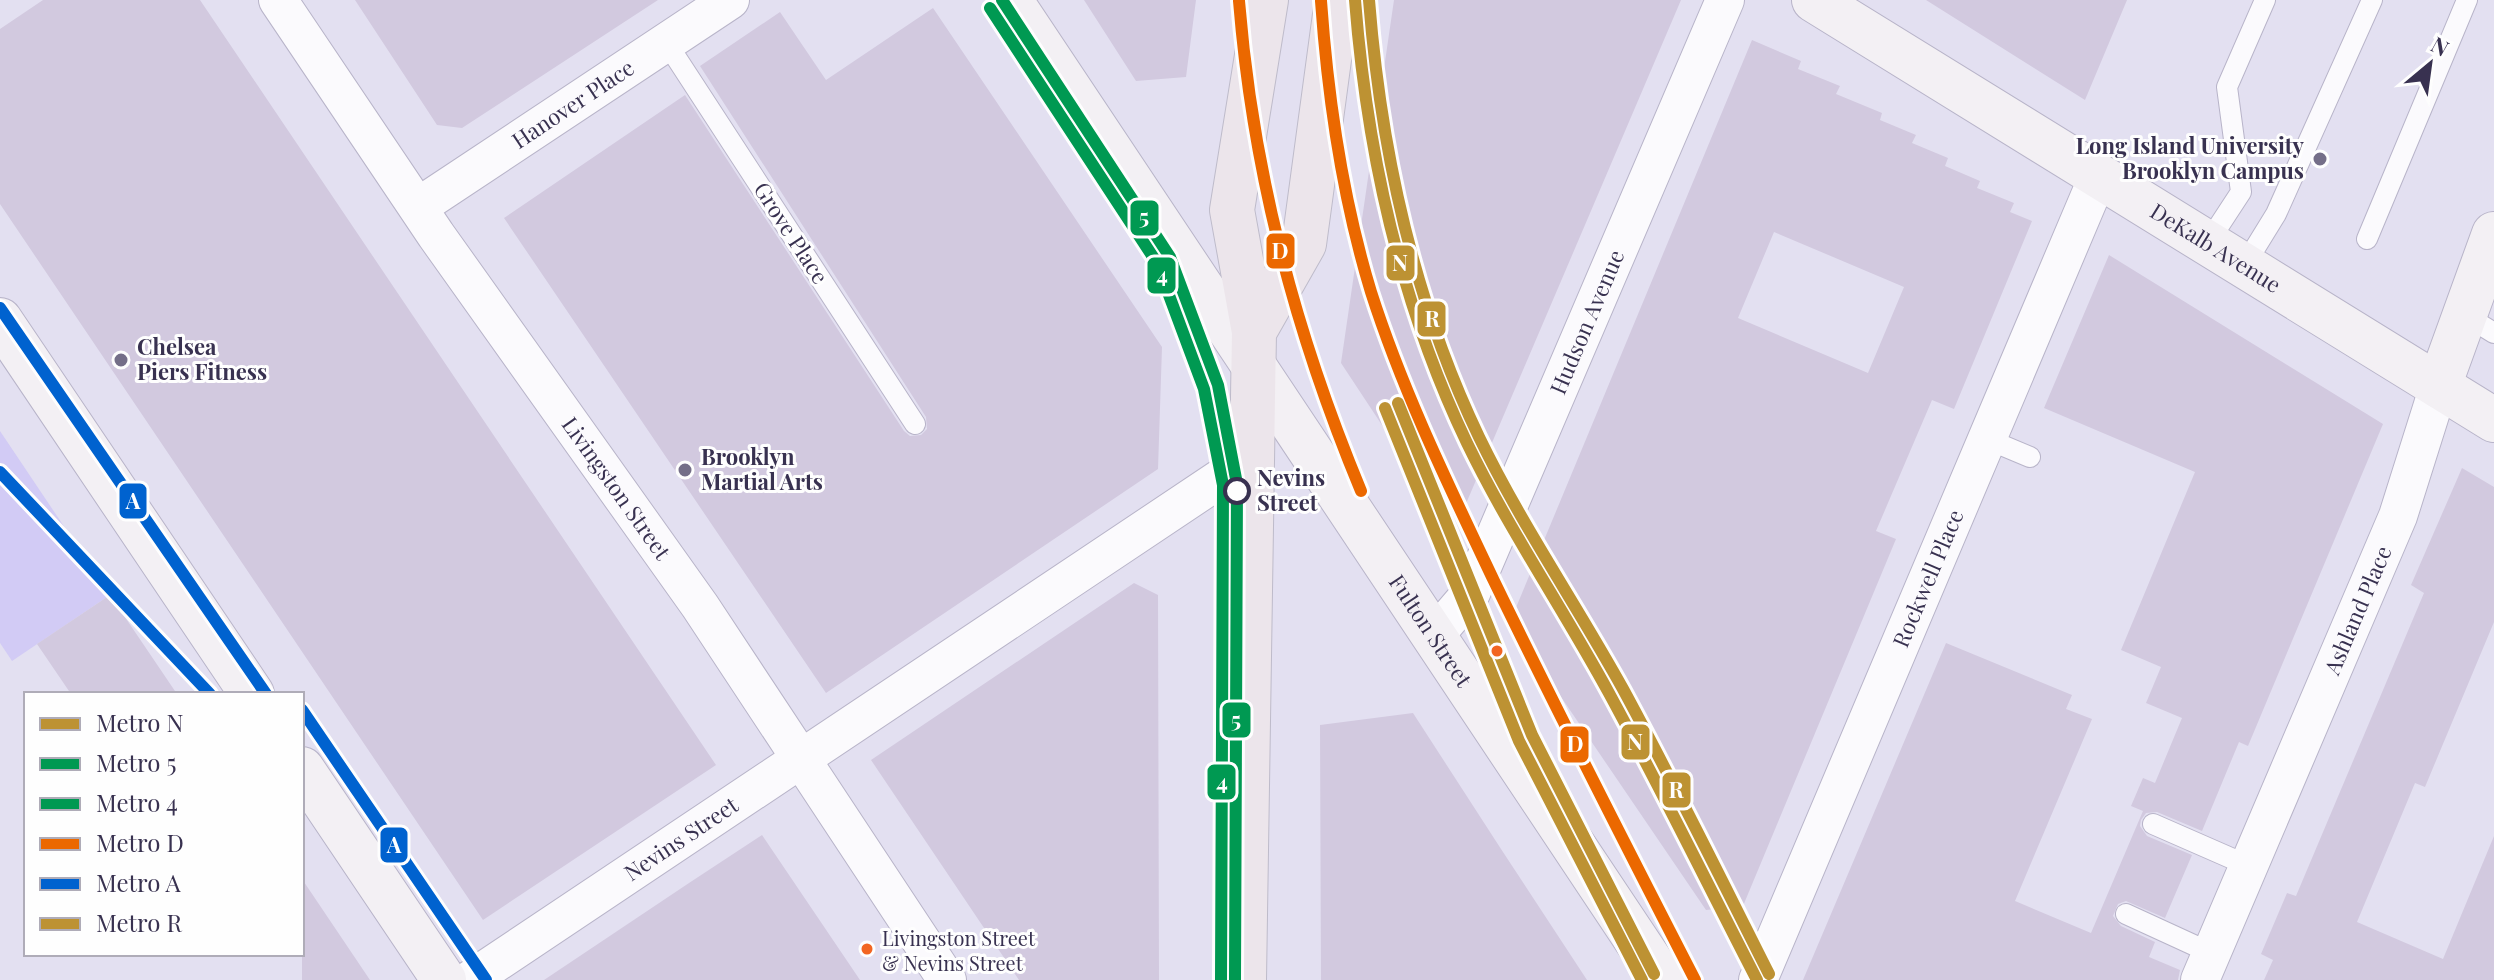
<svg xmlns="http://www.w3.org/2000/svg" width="2494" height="980" font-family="'Playfair Display',serif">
<rect width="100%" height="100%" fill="#e3e0f1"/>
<path fill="#d2cbf5" d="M0,431l110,164 -98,66 -12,-18z"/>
<path fill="#d2c9df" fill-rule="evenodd" d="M43,0h157l516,765 -233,155 -483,-716v-175z
M355,0h303l-196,128 -25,-3z
M1084,0h112l-10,77 -50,4z
M1394,0h287l-216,506 -27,4 -97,-147z
M1926,0h201l-42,100z
M933,8l229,339 -4,122 -332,224 -322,-475 181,-123 219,336 6,5 11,-1 6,-6 -1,-12 -226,-351 80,-54 46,68z
M1752,40l49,21 -3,8 42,17 -4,8 46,19 -2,7 36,15 -4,8 36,15 -3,8 35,15 -3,7 37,15 -4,9 22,9 -78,188 -22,-9 -56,131 20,8 -153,367 -37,4 -196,-288zM1774,232l130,55 -36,86 -130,-55z
M2109,255l274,169 -135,322 -9,-4 -37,89 -45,-19 -11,1 -5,7 -1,6 7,10 45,19 -27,63 -39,-17 -8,3 -5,12 8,10 34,16 -6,15 31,13 -2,10h-375l143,-337 126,52 -6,14 26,10 -77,182 76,32 52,-122 -12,-5 12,-28 12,5 27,-65 -36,-15 15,-36 -40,-17 74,-178 -151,-64z
M2462,468l32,19v135l-69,165 -10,-4 -58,139 86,37 51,-123v144h-230l9,-20 -12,-6 26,-61 9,3 128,-303 -13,-8z
M1134,583l24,12 1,385h-140l-148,-220z
M110,595l67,99h-106l-34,-50z
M1413,713l88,136 86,131h-266l-1,-255z
M762,835l98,145h-316l145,-97z
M302,879l68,101h-68z"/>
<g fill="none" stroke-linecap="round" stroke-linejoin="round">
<g stroke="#b8b4c9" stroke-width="22">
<path id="lane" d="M666,42l249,382
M2367,239l100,-239
M2207,244l34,-52 -14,-105 38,-87
M2244,266l32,-52 96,-214
M2463,314l31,19
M1987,439l43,18
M2153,824l96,42
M2126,914l85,39"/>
</g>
<g stroke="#b8b4c9" stroke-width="40">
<g id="street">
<path id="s1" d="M278,0l158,235 264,371 247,374"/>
<path id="s2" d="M418,207l312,-207"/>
<path id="s3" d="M1435,635l36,-42 254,-593"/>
<path id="s4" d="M470,980l781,-522"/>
<path id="s5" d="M1758,980l340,-803"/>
<path id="s6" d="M2200,980l198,-464 41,-130"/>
</g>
</g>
<g stroke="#b8b4c9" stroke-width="46">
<g id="secondary">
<path id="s7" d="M1010,0l653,980"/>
<path id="s8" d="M1814,0l680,420"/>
<path d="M0,320l252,374"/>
<path d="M2439,386l55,-152"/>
<path d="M302,769l142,211"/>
</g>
</g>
<g stroke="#bebbca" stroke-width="46">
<path id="primary" d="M1254,332l50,-88 33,-244
M1244,980l10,-648 -22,-122 34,-210"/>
</g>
<use href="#lane" stroke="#fbfafd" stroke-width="20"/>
<use href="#street" stroke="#fbfafd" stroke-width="38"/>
<use href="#secondary" stroke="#f3f0f4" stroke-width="44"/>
<use href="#primary" stroke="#ece5eb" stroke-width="44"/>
<g stroke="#fefefe" stroke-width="18">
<path id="metro-1" d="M1355,0c12,154 45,303 112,443 42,87 97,167 143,252 51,94 98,190 147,285
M1385,408l134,333 123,239"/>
</g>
<g stroke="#fefefe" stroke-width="18">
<path id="metro-2" d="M1002,0l168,257 48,128 19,99 -2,496"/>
</g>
<g stroke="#fefefe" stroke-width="18">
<path id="metro-3" d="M990,8l167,255 47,126 19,96 -2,495"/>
</g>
<g stroke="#fefefe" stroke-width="18">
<path id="metro-4" d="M1239,1c14,172 56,331 122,490
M1321,1c7,99 21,196 50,291 32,100 78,194 123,289 65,134 133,267 201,399"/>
</g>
<g stroke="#fefefe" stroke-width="18">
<path id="metro-5" d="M0,308l266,386
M0,472l210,222
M302,710l184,270"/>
</g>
<g stroke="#fefefe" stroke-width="18">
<path id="metro-6" d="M1369,0c12,152 44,299 110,437 42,87 97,167 144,252 51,94 98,190 146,285
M1398,403l134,332 122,239"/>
</g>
<use href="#metro-1" stroke="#bd9233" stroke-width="12"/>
<use href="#metro-2" stroke="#009952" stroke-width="12"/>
<use href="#metro-3" stroke="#009952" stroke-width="12"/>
<use href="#metro-4" stroke="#eb6800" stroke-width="12"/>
<use href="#metro-5" stroke="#0062cf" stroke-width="12"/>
<use href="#metro-6" stroke="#bd9233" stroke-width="12"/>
</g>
<g fill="#746e88" stroke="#fefefe" stroke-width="3">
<circle cx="2320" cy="159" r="8"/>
<circle cx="121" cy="360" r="8"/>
<circle cx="685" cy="470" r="8"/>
</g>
<circle fill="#fefefe" stroke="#383150" stroke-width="4" cx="1237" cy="491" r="12"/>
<g fill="#f26522" stroke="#fefefe" stroke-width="3">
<circle cx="1497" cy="651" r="7"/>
<circle cx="867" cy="949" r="7"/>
</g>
<g text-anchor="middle" stroke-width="6" stroke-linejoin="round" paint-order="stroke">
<g font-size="20" fill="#383150" stroke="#fefefe" text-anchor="start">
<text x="882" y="946">Livingston Street<tspan x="882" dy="25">&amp; Nevins Street</tspan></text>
</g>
<g font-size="22" fill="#383150" stroke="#fefefe">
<text dy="8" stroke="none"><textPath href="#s2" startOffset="186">Hanover Place</textPath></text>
<text transform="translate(791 233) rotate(57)" y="8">Grove Place</text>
<text dy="8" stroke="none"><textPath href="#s8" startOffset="472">DeKalb Avenue</textPath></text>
<text dy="8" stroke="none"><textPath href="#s3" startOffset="350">Hudson Avenue</textPath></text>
<text dy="8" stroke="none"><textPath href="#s1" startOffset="594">Livingston Street</textPath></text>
<text dy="8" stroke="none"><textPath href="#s5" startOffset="436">Rockwell Place</textPath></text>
<text dy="8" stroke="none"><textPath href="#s6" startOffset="402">Ashland Place</textPath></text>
<text dy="8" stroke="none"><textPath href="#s7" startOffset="758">Fulton Street</textPath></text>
<text dy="8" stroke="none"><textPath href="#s4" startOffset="254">Nevins Street</textPath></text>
</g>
<g font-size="22" font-weight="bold" fill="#383150" stroke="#fefefe" text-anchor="start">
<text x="2304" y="154" text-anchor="end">Long Island University<tspan x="2304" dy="25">Brooklyn Campus</tspan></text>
<text x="137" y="355">Chelsea<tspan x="137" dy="25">Piers Fitness</tspan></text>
<text x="701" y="465">Brooklyn<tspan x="701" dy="25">Martial Arts</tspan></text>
</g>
<g font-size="22" font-weight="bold" fill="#383150" stroke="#fefefe" text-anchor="start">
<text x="1257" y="486">Nevins<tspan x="1257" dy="25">Street</tspan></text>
</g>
</g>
<g stroke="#fefefe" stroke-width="3">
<rect x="1129" y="199" width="31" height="38" rx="8" fill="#009952"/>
<rect x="1265" y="232" width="31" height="38" rx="8" fill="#eb6800"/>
<rect x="1385" y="244" width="31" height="38" rx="8" fill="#bd9233"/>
<rect x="1146" y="256" width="31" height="39" rx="8" fill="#009952"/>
<rect x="1416" y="300" width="31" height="38" rx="8" fill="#bd9233"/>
<rect x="118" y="482" width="30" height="38" rx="8" fill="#0062cf"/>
<rect x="1221" y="701" width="31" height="38" rx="8" fill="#009952"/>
<rect x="1620" y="723" width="31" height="38" rx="8" fill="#bd9233"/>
<rect x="1559" y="725" width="31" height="39" rx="8" fill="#eb6800"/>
<rect x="1206" y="763" width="31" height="38" rx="8" fill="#009952"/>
<rect x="1661" y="771" width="31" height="38" rx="8" fill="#bd9233"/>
<rect x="379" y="826" width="30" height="38" rx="8" fill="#0062cf"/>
</g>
<g font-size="22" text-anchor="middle" font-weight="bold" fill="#fff">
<text x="1144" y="225">5</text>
<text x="1280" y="259">D</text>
<text x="1400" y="271">N</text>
<text x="1162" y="283">4</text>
<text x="1432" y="327">R</text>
<text x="133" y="509">A</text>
<text x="1236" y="728">5</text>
<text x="1635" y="750">N</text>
<text x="1575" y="752">D</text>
<text x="1222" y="790">4</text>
<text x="1676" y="798">R</text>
<text x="394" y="853">A</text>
</g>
<rect x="24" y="692" width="280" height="264" fill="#fefefe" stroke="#afacb8" stroke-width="2"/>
<rect x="40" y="718" width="40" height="12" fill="#bd9233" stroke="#afacb8" stroke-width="2"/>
<text x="96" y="732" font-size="24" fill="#383150">Metro N</text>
<rect x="40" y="758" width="40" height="12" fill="#009952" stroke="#afacb8" stroke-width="2"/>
<text x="96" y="772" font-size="24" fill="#383150">Metro 5</text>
<rect x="40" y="798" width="40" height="12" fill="#009952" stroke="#afacb8" stroke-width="2"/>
<text x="96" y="812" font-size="24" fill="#383150">Metro 4</text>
<rect x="40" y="838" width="40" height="12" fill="#eb6800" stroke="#afacb8" stroke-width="2"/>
<text x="96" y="852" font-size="24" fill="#383150">Metro D</text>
<rect x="40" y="878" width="40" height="12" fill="#0062cf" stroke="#afacb8" stroke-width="2"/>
<text x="96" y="892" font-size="24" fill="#383150">Metro A</text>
<rect x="40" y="918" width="40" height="12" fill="#bd9233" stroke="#afacb8" stroke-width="2"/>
<text x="96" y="932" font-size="24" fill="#383150">Metro R</text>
<g transform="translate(2430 64) rotate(29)" stroke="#fefefe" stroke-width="6" paint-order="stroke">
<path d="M0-6L14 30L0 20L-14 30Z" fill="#383150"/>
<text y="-12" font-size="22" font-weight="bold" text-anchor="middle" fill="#383150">N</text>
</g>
</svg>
